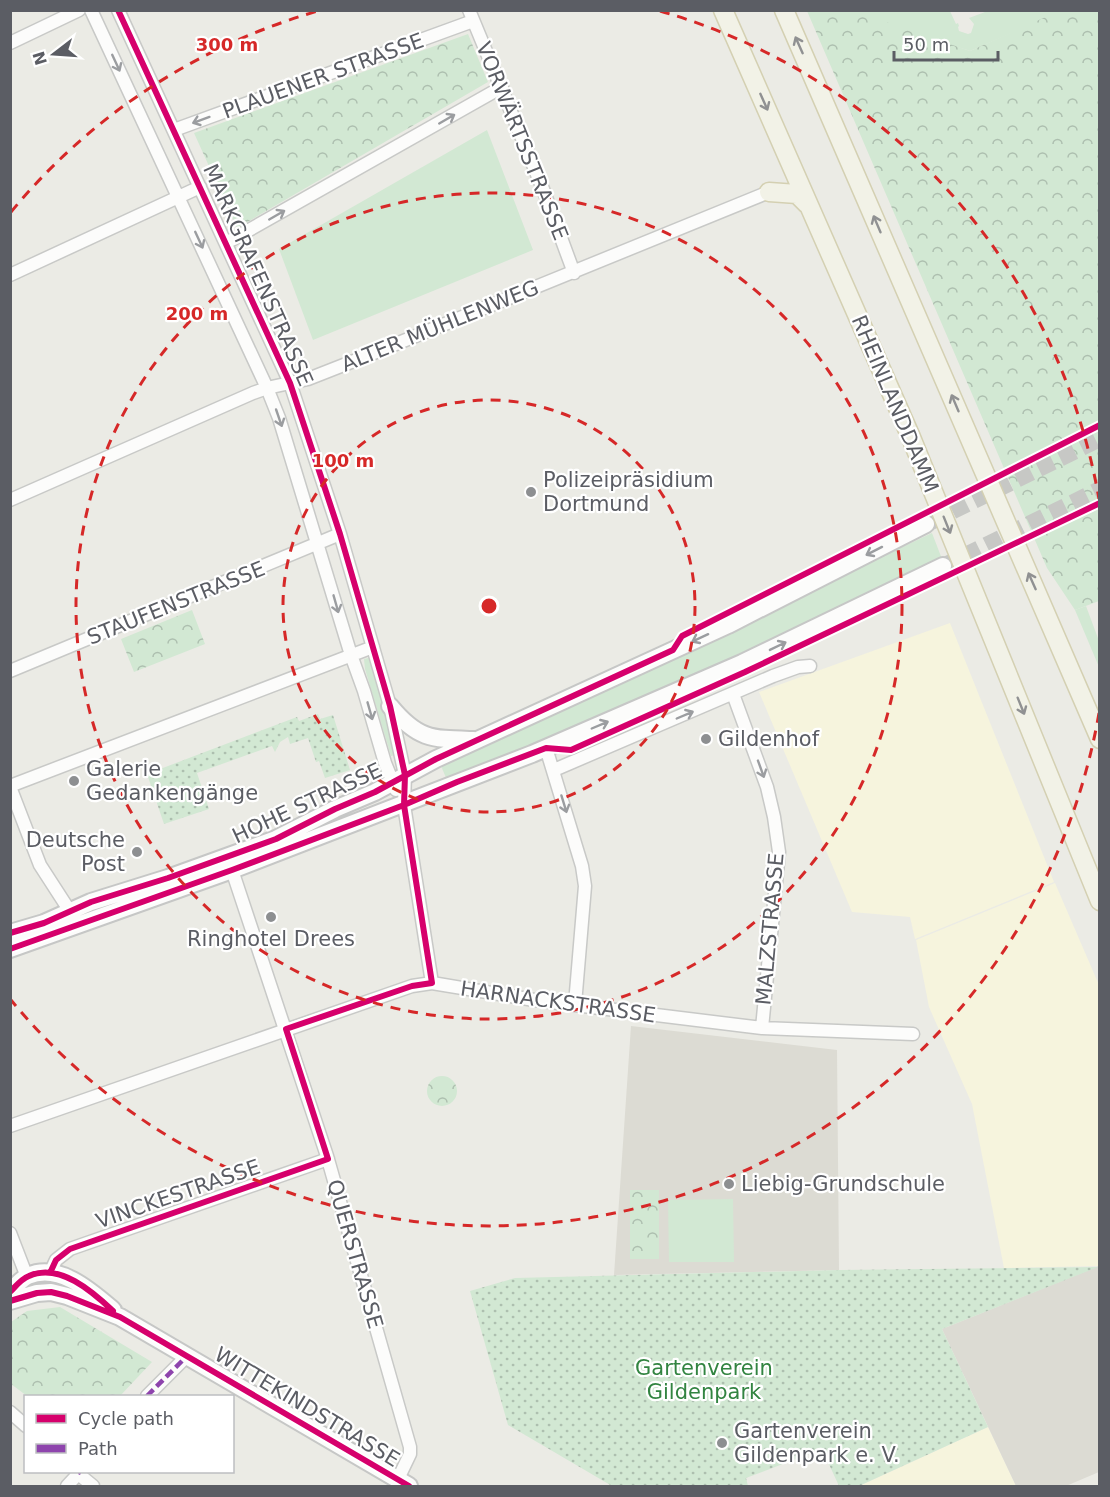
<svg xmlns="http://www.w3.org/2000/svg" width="1110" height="1497" font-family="'DejaVu Sans',sans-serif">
<defs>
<pattern id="park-crowns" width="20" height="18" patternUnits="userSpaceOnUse" patternTransform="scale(1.5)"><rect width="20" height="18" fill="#d2e8d3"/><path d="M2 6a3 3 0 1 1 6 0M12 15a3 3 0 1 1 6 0" fill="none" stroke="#adbfaf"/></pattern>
<pattern id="garden-dots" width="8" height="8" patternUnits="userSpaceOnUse" patternTransform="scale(1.5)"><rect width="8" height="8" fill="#d2e8d3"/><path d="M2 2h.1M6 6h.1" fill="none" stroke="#adbfaf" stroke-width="1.8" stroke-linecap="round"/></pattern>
</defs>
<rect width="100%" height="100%" fill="#ebebe5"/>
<path fill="#f6f4dd" d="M950,623l104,259 -139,57 -5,-22 -58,-5 -93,-220z
M1055,883l44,102v281l-95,2 -32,-164 -43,-97 -13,-67z
M988,1427l28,59h-157z"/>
<path fill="#dcdbd3" d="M631,1026l206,24 2,220 -225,5z
M1099,1266v206l-33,14h-50l-74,-157z"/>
<path fill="#d2e8d3" d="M872,11h78l6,13 2,-1 1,3 -1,1 1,4 9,3 3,-1 3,-9 -5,-6 16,-6 -1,-1h79l-93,40 -102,-33z
M487,130l46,120 -220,90 -34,-91z
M932,533l10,26 -321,150 -174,71 -6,-14z
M1086,606l13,35v26l-24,-57z
M368,658l4,1 10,35 14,61 -5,1 -26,-87 -1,-10z
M733,1199l1,63h-65l-1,-62z"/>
<path fill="url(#park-crowns)" d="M807,11h67l12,11 84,29 89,-40h40v590l-24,9 -28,-42z
M468,34l20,48 -251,146 -43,-95z
M192,610l13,34 -71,28 -13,-33z
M427 1091a15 15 0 1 1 30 0a15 15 0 1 1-30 0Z
M630,1190h29v69h-29z
M60,1307l92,55 -32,34h-93l-16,-12v-62l16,-11z"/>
<path fill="url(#garden-dots)" d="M318,714l2,5 13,-4 17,55 -25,8 -6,-17 -3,1 -8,-24 -18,6 -2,-7 -8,5 -5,10 -3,-6 -75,27 12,36 -45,15 -17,-50 150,-57 2,4z
M1098,1267l-156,62 46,98 -129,59h-20l-17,-37 -76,29 2,8h-136l-104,-61 -38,-134 45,-13 324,-8z"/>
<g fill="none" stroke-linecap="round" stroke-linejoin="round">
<path stroke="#c7c8c5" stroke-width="16" stroke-dasharray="16 8" stroke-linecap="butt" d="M931,522l169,-83
M943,566l157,-77"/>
<g stroke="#c8c9c7" stroke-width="15">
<path id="street" d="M91,10l176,378 12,30 72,237 13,36 21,72 11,27
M118,10l172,373 50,151 50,172 15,69 -1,30 28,178
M469,10l74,179 31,84
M10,43l69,-33
M174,130l299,-109
M226,243l276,-156
M10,275l190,-88
M10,500l243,-107 14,-5 41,-9 56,-22 405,-165
M10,671l330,-137
M733,694l34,93 7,30 5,35 -17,176
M546,748l36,118 3,20 -10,118
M554,770l219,-94 25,-9 12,-1
M10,786l363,-139
M10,787l30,78 33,51
M230,864l97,292 83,291v7l-12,25
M10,1126l402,-140 20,-3 102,17 228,28 151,6
M10,1233l17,44
M50,1273l6,-13 14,-11 258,-90
M147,1396l41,-41
M10,1412l16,14
M76,1472l17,14
M67,1486l13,-14"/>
</g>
<g stroke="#c6c7c6" stroke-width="20">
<path id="secondary" d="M390,706c28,34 42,33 84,34
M10,933l34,-10 47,-21 77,-24 108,-39 59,-30 40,-17 61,-33 292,-134 198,-101
M10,949l222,-79 300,-116 210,-91 201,-97
M10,1292c6,-6 11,-13 18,-16 31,-14 64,16 85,34
M10,1301l27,-8 14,-1 16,4 53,21 289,169"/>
</g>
<g stroke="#d4d0b2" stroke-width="21">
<path id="primary" d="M723,10l187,425 190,466
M784,10l316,729
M769,192l28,2 10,10"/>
</g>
<use href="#street" stroke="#fcfcfb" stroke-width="12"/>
<use href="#secondary" stroke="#fcfcfb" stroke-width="16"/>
<use href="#primary" stroke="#f2f2e7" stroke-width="18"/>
<path stroke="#8e44ad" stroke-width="4.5" stroke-dasharray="9 4.5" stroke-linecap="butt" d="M147,1396l41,-41
M78,1473l2,-1"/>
<g stroke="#fff" stroke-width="10">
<path id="cycleway" d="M10,933l34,-10 47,-21 77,-24 108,-39 59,-30 40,-17 61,-33 237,-109 9,-14 418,-211
M10,949l222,-79 172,-65 53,-23 89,-34 25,2 174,-78 355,-169
M50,1273l6,-13 14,-11 258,-90 -42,-130 126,-43 20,-3 -28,-178 1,-30 -15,-69 -50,-172 -50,-151 -172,-373
M10,1292c6,-6 11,-13 19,-16 30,-14 64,16 84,35
M10,1301l27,-8 14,-1 16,4 53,21 289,169"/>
</g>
<use href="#cycleway" stroke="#d6006c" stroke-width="6"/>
</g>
<defs><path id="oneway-shaft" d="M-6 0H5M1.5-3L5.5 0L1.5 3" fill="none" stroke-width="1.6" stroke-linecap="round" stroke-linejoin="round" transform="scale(1.5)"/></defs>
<g stroke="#909192">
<use href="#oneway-shaft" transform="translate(799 45) rotate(-114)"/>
<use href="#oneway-shaft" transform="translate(764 102) rotate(66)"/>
<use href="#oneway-shaft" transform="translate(877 224) rotate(-113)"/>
<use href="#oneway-shaft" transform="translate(955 403) rotate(-113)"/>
<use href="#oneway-shaft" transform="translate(947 525) rotate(68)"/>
<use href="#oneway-shaft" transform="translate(1032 581) rotate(-114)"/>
<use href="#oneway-shaft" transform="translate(1021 706) rotate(68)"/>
</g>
<g stroke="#9b9da0">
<use href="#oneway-shaft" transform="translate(116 63) rotate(65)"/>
<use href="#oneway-shaft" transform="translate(447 119) rotate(-30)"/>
<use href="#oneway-shaft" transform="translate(201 120) rotate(160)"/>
<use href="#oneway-shaft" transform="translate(277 215) rotate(-30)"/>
<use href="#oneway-shaft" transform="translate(199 240) rotate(65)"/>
<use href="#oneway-shaft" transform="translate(279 418) rotate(71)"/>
<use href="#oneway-shaft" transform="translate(874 551) rotate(153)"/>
<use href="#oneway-shaft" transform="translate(336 604) rotate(74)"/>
<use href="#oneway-shaft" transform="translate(700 638) rotate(155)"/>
<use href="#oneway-shaft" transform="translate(778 646) rotate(-26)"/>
<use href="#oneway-shaft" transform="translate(370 711) rotate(74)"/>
<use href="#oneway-shaft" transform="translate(685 715) rotate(-23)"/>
<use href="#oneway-shaft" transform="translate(600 725) rotate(-23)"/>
<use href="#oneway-shaft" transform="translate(761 769) rotate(70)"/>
<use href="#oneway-shaft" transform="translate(564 804) rotate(73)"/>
</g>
<g fill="none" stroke="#d62828" stroke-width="3" stroke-dasharray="10 8">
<circle cx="489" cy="606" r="206"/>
<circle cx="489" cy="606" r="413"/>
<path d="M1099 713A619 619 0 0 1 11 1000M11 212A619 619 0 0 1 318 11M660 11A619 619 0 0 1 1099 499"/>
</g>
<g fill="#8d8f91" stroke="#fff" stroke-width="2">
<circle cx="531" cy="492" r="6"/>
<circle cx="706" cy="739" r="6"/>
<circle cx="74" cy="781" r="6"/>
<circle cx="137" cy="852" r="6"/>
<circle cx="271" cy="917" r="6"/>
<circle cx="729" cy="1184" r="6"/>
<circle cx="722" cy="1443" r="6"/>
</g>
<g text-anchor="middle" stroke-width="4.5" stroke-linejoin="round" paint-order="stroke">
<g font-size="21" fill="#5b5d64" stroke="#fff">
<text transform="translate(323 76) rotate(-20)" y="7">PLAUENER STRASSE</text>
<text transform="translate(522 141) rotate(68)" y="7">VORWÄRTSSTRASSE</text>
<text transform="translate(258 275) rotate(66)" y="7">MARKGRAFENSTRASSE</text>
<text transform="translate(440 326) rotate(-22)" y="7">ALTER MÜHLENWEG</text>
<text transform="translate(895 404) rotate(67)" y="7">RHEINLANDDAMM</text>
<text transform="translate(176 603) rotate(-22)" y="7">STAUFENSTRASSE</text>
<text transform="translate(307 803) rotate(-25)" y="7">HOHE STRASSE</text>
<text transform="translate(770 929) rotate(-85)" y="7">MALZSTRASSE</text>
<text transform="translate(558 1002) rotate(8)" y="7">HARNACKSTRASSE</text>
<text transform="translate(178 1194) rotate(-19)" y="7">VINCKESTRASSE</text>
<text transform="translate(355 1254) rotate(74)" y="7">QUERSTRASSE</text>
<text transform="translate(307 1407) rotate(31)" y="7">WITTEKINDSTRASSE</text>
</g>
<g font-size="21" fill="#5b5d64" stroke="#fff" text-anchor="start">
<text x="543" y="487">Polizeipräsidium<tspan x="543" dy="24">Dortmund</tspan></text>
<text x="718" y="746">Gildenhof</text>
<text x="86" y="776">Galerie<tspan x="86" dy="24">Gedankengänge</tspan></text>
<text x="125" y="847" text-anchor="end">Deutsche<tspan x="125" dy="24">Post</tspan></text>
<text x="271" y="946" text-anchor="middle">Ringhotel Drees</text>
<text x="741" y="1191">Liebig-Grundschule</text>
<text x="734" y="1438">Gartenverein<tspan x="734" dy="24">Gildenpark e. V.</tspan></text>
</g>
<g font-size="21" fill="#328441" stroke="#fff">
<text x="704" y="1375">Gartenverein<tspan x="704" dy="24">Gildenpark</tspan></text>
</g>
</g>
<circle cx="489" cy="606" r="9" fill="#d62828" stroke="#fff" stroke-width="3"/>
<g font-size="18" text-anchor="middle" font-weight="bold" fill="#d62828" stroke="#fff" stroke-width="4.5" stroke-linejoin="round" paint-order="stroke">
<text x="227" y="51">300 m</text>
<text x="197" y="320">200 m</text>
<text x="343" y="467">100 m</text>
</g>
<rect width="1110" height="1497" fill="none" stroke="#5b5d64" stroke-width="24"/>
<rect x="24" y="1395" width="210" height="78" fill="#ffffff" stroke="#bdbec1" stroke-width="1.5"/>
<rect x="36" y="1414" width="30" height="9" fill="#d6006c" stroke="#bdbec1" stroke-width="1.5"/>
<text x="78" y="1425" font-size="18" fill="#5b5d64">Cycle path</text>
<rect x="36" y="1444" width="30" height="9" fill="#8e44ad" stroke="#bdbec1" stroke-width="1.5"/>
<text x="78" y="1455" font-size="18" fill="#5b5d64">Path</text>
<g transform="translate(54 54) rotate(253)" stroke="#ffffff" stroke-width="4.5" paint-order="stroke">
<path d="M0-4.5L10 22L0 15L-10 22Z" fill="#5b5d64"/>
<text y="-9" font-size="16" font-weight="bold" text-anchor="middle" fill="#5b5d64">N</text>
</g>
<path d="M894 51v9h104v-9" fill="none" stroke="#5b5d64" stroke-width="3"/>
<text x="903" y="51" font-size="18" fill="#5b5d64" stroke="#ffffff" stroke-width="4.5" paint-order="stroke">50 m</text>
</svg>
